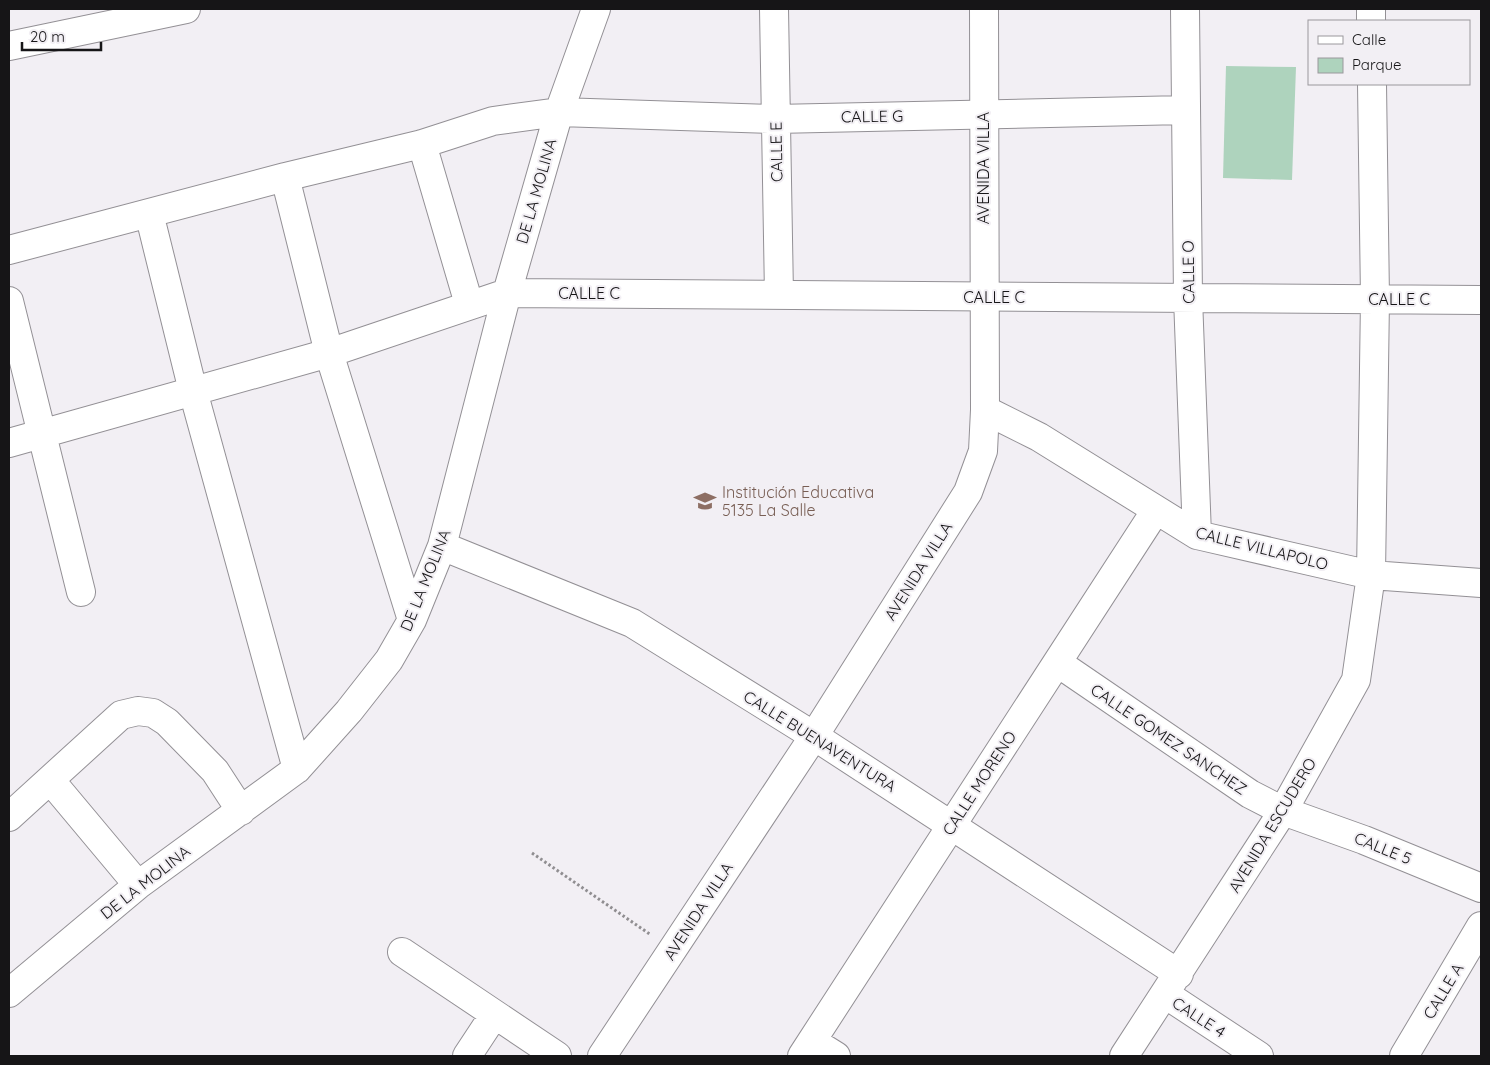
<svg xmlns="http://www.w3.org/2000/svg" width="1490" height="1065" font-family="Quicksand,sans-serif">
<rect width="100%" height="100%" fill="#f2eff4"/>
<path fill="#aed3bd" d="M1226,66l70,1 -4,113 -69,-2z"/>
<g fill="none" stroke-linecap="round" stroke-linejoin="round">
<g stroke="#939095" stroke-width="30">
<path id="street" d="M774,9l5,286
M1185,9l3,289 9,237
M1371,9v12
M9,46l177,-37
M422,144l47,160
M285,177l44,176 83,267
M149,213l44,178 104,378
M9,250l276,-73 137,-33 71,-23 66,-9 216,7 410,-9
M9,301l72,291
M985,410l54,27 158,98 174,40 110,8
M9,443l320,-90 178,-60 974,7
M442,546l190,77 182,113 365,238
M1058,663l192,131 33,17 81,29 117,48
M51,781l87,104
M9,817l112,-102 17,-4 15,2 14,9 48,49 26,40
M402,952l155,104
M9,993l129,-108 159,-116 52,-58 40,-51 23,-40 30,-74 65,-253 52,-181 37,-103
M1165,994l94,62
M812,1041l24,15
M467,1056l27,-41
M802,1056l354,-546
M1124,1056l159,-245 73,-131 15,-105 4,-276 -3,-215
M1404,1056l77,-130"/>
</g>
<g stroke="#939095" stroke-width="30">
<path id="secondary" d="M602,1056l212,-320 154,-244 15,-41 2,-41 -1,-401"/>
</g>
<path stroke="#908e91" stroke-width="3" stroke-dasharray="2.5 2.5" stroke-linecap="butt" d="M532,853l119,82"/>
<use href="#street" stroke="#fff" stroke-width="28"/>
<use href="#secondary" stroke="#fff" stroke-width="28"/>
</g>
<defs>
<g id="school-bare" transform="scale(1.725)"><path d="M0-5L7-2L0 1L-7-2ZM-4 1L0 2.5L4 1V4Q0 6-4 4Z" fill="#8d6e63" stroke="#f2eff4" stroke-width="2.5" paint-order="stroke"/></g>
</defs>
<g fill-rule="evenodd">
<use href="#school-bare" x="705" y="501"/>
</g>
<g text-anchor="middle" stroke-width="4" stroke-linejoin="round" paint-order="stroke">
<g font-size="16" fill="#161517" stroke="#f2eff4">
<text transform="translate(872 116) rotate(-1)" y="6">CALLE G</text>
<text transform="translate(776 152) rotate(-91)" y="6">CALLE E</text>
<text transform="translate(983 168) rotate(-90)" y="6">AVENIDA VILLA</text>
<text transform="translate(536 191) rotate(-74)" y="6">DE LA MOLINA</text>
<text transform="translate(1188 272) rotate(-91)" y="6">CALLE O</text>
<text x="589" y="299">CALLE C</text>
<text x="994" y="303">CALLE C</text>
<text x="1399" y="305">CALLE C</text>
<text transform="translate(1262 548) rotate(14)" y="6">CALLE VILLAPOLO</text>
<text transform="translate(918 571) rotate(-58)" y="6">AVENIDA VILLA</text>
<text transform="translate(425 580) rotate(-68)" y="6">DE LA MOLINA</text>
<text transform="translate(1169 739) rotate(34)" y="6">CALLE GOMEZ SANCHEZ</text>
<text transform="translate(820 741) rotate(32)" y="6">CALLE BUENAVENTURA</text>
<text transform="translate(979 783) rotate(-57)" y="6">CALLE MORENO</text>
<text transform="translate(1272 825) rotate(-59)" y="6">AVENIDA ESCUDERO</text>
<text transform="translate(1383 848) rotate(22)" y="6">CALLE 5</text>
<text transform="translate(145 882) rotate(-38)" y="6">DE LA MOLINA</text>
<text transform="translate(698 911) rotate(-57)" y="6">AVENIDA VILLA</text>
<text transform="translate(1443 991) rotate(-59)" y="6">CALLE A</text>
<text transform="translate(1199 1017) rotate(33)" y="6">CALLE 4</text>
</g>
<g font-size="16" fill="#785e54" stroke="#f2eff4" text-anchor="start">
<text x="722" y="498">Institución Educativa<tspan x="722" dy="18">5135 La Salle</tspan></text>
</g>
</g>
<rect width="1490" height="1065" fill="none" stroke="#161517" stroke-width="20"/>
<rect x="1308" y="20" width="162" height="65" fill="#f2eff4" stroke="#9a989c"/>
<rect x="1318" y="36" width="25" height="8" fill="#ffffff" stroke="#9a989c"/>
<text x="1352" y="45" font-size="15" fill="#161517">Calle</text>
<rect x="1318" y="58" width="25" height="15" fill="#aed3bd" stroke="#9a989c"/>
<text x="1352" y="70" font-size="15" fill="#161517">Parque</text>
<path d="M22 42v8h79v-8" fill="none" stroke="#161517" stroke-width="2.5"/>
<text x="30" y="42" font-size="15" fill="#161517" stroke="#f2eff4" stroke-width="4" paint-order="stroke">20 m</text>
</svg>
